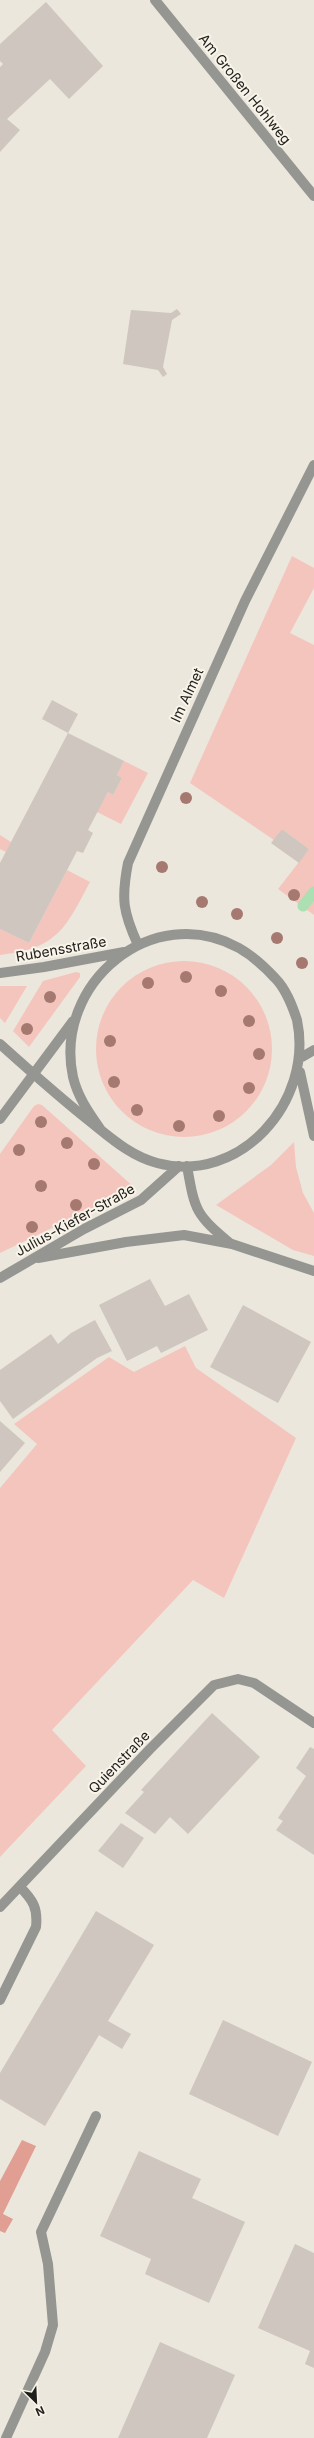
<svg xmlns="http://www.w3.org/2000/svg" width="314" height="2438" font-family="Inter,sans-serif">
<rect width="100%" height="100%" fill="#ebe7dd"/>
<path fill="#f4c5bc" d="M292,556l22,12v20l-24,45 24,12v270l-36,-26 31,-40 -27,-20 -8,11 -84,-57z
M124,761l24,12 -27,51 -24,-12 11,-20 5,3 9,-17 -5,-3z
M0,835l11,7 -5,10 -6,-3z
M67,870l23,12c-25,47 -32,66 -90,73v-26l29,14z
M96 1049a88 88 0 1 1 176 0a88 88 0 1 1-176 0Z
M76,972l4,1v4l-51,70 -16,-16 30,-50z
M0,986h27l-22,37 -5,-5z
M38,1104l4,1 93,83 -135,65v-99l34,-48z
M294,1142l2,25 7,26 11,20v43l-21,-6 -77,-45 55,-40z
M185,1346l11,22 100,70 -72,160 -31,-18 -141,150 34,36 -86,91v-369l37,-44 -23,-20 95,-67 25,15z"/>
<path fill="#e19e93" d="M22,2140l14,6 -33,68 10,5 -8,14 -5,-2v-50z"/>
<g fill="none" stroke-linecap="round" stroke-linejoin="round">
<path stroke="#ace0b3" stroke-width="11" d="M303,906l11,-14"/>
</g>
<path fill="#cec6bf" d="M46,2l57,64 -34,33 -19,-20 -43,40 13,11 -20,22v-85l3,-3 -3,-3v-17z
M177,309l4,5 -9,6 -9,47 4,7 -4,3 -5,-7 -35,-6 8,-54 40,3z
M52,700l26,14 -10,19 56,28 -7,14 5,3 -9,17 -5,-3 -20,38 5,3 -10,20 -6,-2 -48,92 -29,-14v-66l68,-130 -26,-14z
M282,829l27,20 -10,14 -28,-20z
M150,1279l15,27 24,-12 19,36 -47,23 -4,-7 -30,15 -28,-56z
M243,1305l68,37 -33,61 -68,-36z
M95,1320l17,31 -15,7 -84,61 -13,-18v-31l51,-36 7,10 13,-11z
M0,1421l25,22 -25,29z
M212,1713l48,44 -72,77 -18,-17 -15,17 -30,-21 19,-21 -3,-2z
M310,1747l4,2v106l-38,-25 7,-9 -5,-3 28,-42 -10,-8z
M121,1823l23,15 -21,30 -25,-17z
M96,1911l58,34 -46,76 23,13 -9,15 -23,-14 -54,91 -45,-27v-26z
M223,2020l89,42 -34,74 -89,-42z
M139,2151l62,28 -9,19 53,24 -36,81 -64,-29 6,-15 -51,-23z
M295,2244l19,9v115l-9,-4 5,-13 -52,-23z
M160,2342l75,33 -28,63h-89z"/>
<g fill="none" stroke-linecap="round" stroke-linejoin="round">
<path stroke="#959692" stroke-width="10" d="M155,0l159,196
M138,945c-15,-33 -17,-46 -10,-82l117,-262 69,-136
M0,973l44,-6 80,-15
M0,1044c30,27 60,54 92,79 20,16 39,33 65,40 83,22 157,-61 140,-143 -5,-15 -11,-31 -22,-42 -11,-12 -22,-22 -36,-30 -87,-48 -186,36 -166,129 5,21 17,37 28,53
M302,1057l12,-7
M300,1072l14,64
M0,1119l73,-98
M187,1166c8,45 8,48 44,78
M38,1258l88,-16 58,-7 48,9 82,27
M0,1278l84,-49 57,-29 38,-34
M0,1907l150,-158 64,-64 24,-6 16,4 60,40
M0,2000l36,-73c2,-19 -3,-27 -16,-40
M6,2438l39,-86 8,-27 -5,-61 -7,-32 55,-116"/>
</g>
<g fill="#a67970">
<circle cx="186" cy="798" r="6"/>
<circle cx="162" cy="867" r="6"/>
<circle cx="294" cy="895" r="6"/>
<circle cx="202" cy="902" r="6"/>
<circle cx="237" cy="914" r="6"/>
<circle cx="277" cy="938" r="6"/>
<circle cx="302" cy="963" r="6"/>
<circle cx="186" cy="977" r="6"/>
<circle cx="148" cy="983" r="6"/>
<circle cx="221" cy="991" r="6"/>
<circle cx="50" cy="997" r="6"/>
<circle cx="249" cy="1021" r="6"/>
<circle cx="27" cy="1029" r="6"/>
<circle cx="110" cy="1041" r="6"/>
<circle cx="259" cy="1054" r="6"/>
<circle cx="114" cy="1082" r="6"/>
<circle cx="249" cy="1088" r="6"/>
<circle cx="137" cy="1110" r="6"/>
<circle cx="219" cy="1116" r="6"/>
<circle cx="41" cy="1122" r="6"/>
<circle cx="179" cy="1126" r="6"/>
<circle cx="67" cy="1143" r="6"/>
<circle cx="19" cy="1150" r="6"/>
<circle cx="94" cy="1164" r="6"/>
<circle cx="41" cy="1186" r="6"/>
<circle cx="76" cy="1205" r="6"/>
<circle cx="32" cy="1227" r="6"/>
</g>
<g text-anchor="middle" stroke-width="4" stroke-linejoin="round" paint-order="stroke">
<g font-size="14" fill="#1f1e1a" stroke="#f8f4ea">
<text transform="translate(245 89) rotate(51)" y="5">Am Großen Hohlweg</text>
<text transform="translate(187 695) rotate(-65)" y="5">Im Almet</text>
<text transform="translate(61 949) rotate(-10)" y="5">Rubensstraße</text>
<text transform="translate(75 1220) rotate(-29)" y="5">Julius-Kiefer-Straße</text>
<text transform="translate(119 1762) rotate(-46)" y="5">Quienstraße</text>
</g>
</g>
<g transform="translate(36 2402) rotate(156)" stroke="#f8f4ea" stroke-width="3" paint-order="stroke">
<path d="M0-3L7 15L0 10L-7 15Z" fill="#1f1e1a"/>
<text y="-6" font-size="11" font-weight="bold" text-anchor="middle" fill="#1f1e1a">N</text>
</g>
</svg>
